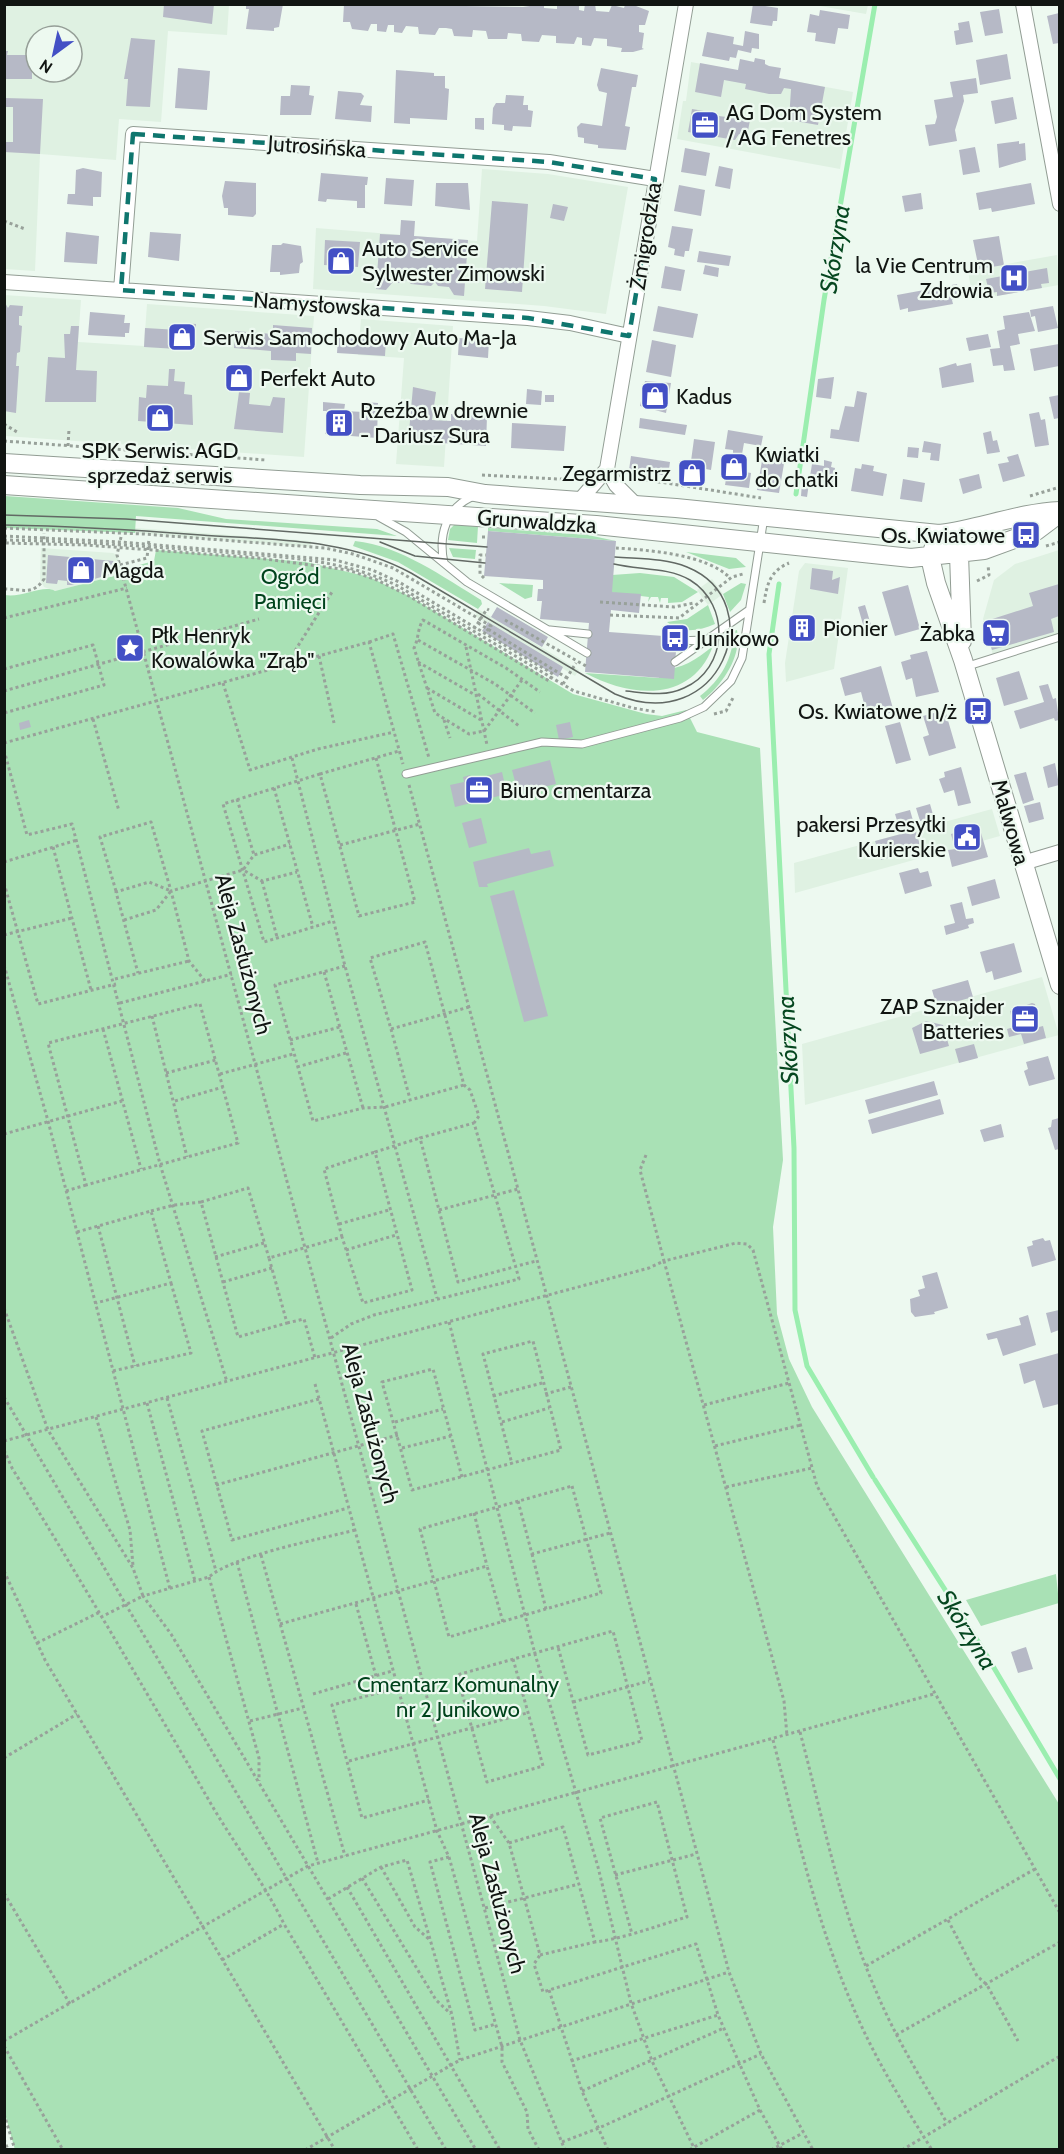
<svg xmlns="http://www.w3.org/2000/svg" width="1064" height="2154" font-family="Cabin,sans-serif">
<rect width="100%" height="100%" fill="#edf9f0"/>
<path fill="#dff1e2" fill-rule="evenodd" d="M4,5h225l-2,30 -59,-4 -7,91 -42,-3 -3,41 -76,-6 -5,117 -30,-2zM36,36h36v36h-36z
M814,5l54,-1v1l-2,9z
M691,62l162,30 -13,77 -163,-30 6,-38h3z
M482,169l66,5 80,13 -22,127 -62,-8 -231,-17 3,-61 161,13z
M1057,255l2,30 -86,15 -5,-29z
M4,295l77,5 -3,42 66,4 3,-42 167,12 -10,141 -299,-21z
M361,319l92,7 -9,141 -48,-3 8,-106 -46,-3z
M135,528l176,13v6l-176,-14z
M41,548l72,5 4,2 6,19 -68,17 -11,-4 -4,-8z
M1059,550v85l-66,20 -10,-36 11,-39 21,-16z
M805,563l43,5 -14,101 -48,13 -1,-19 14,-92z
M712,579l11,15 -15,11 -11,-15z
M478,609l101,61 -4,6 -100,-60z
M992,809l8,27 -205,57 -1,-30z
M1042,977l17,58 -254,70 -3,-61z"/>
<path fill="#a9e1b5" d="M5,496l173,12 48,11 151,10 20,7 -261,-20 -1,17 -130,-5z
M455,524l23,2 -1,17 -29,-3 2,-11z
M488,528l100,7 28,6 -128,-10z
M355,541c46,5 88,36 126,59l1,4 -4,5 -80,-47 -45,-16z
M449,548l27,2 -1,9 -22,-2z
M156,550l150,12 63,15 40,19 164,98 73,20 16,2 24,-6 11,22 63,16 23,412 -10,67 4,87 12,45 23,48 247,397v345l-1044,1 -10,-36v-1519c17,3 39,-11 50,-4l75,-19 -2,-4 26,-7z
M686,552l50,6 10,9 -17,2z
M640,573l34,4 24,15 -16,10 -14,1v-5h-7l-1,5 -2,-6h-7l-3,5 1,-5 -50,-6 -1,-15z
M499,583l34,2 -1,12 -7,2z
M741,583l5,1 -5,16 -11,12 -7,-18z
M708,605l7,19c-16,7 -34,10 -48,-2l20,-3z
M737,630c5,26 -14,54 -34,70l-3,-4c21,-16 33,-38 34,-65z
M713,646c-21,57 -82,52 -128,27l74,5 1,-8c22,-1 36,-10 53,-24z
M1056,1574l3,29 -78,23 -15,-26z"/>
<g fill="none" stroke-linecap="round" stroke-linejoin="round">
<path stroke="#9beeaf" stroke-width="5" d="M796,494l28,-194 51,-296
M779,584l-10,70 25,494 1,162 12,56 66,111
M875,1480l106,166 79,133"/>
</g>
<path fill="#b6b9c6" d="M164,4h50l-2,20 -49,-7z
M246,4h37l-4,23 -5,1v3l-28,-2 3,-20h-3z
M344,4l179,3 21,-3v4l13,1v-5h22v6l5,1 1,-7h10l1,7 13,1 3,-7 12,3 1,-3 11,1 13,5 -4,14h-6v7l5,1 -2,15 2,1 -11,3h-12l1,-4 -15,-2v-7l-13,-1 -3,8 -9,-1v-7l-5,-1 -3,7 -18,-1v-7l-14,-1 -3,7 -17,-1 -1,-7 -13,-1 -1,6h-19l-2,-8 -13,-1 -1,7 -18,-1 -2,-7 -6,-1h-7l-4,7 -16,-1 -1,-7 -12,-1 -4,7 -8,-1v-7h-6l-2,7 -9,-1v-7h-6l-3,7 -16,-2 -2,-7h-7z
M753,4l25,4 -1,13h-4l-1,5 -22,-3z
M999,9l4,24 -18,3 -5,-24z
M820,10l30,5 -2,14 -10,-1 -3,16 -20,-3 1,-8 -9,-1 3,-18 9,2z
M1059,13v30l-6,1 -6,-28z
M969,21l4,21 -17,3 -2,-14 5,-1 -1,-7z
M745,31l14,3v15l-7,-1 -1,5 -13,-3 -2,8 -6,-1 -1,4 -27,-5 5,-24 27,5 -1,7 10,2z
M131,38l24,2 -5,67 -24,-1 2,-27h-4z
M4,51h4l-1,4h25v24h-28z
M1007,54l4,25 -31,6 -4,-25z
M755,58l10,2v4l4,2 12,2 -2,10 46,9 -7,38 -29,-5 2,-31 -7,-1 -3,6h-12l-24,-5 1,-5 -22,-4 -3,17 -26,-5 5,-29 38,7 2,-11 14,3z
M178,68l32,3 -3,39 -32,-2z
M601,68l37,7 -2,12h-4l-4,23 -3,16 5,1 -4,23 -28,-2v-3l-14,-2v-5l-6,-1 -1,-10 4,-4 21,3 5,-33 -8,-2 -2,-6z
M396,70l38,3v3h11v12l4,1 -2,31 -37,-2v6l-16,-1z
M976,78l2,15 -15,2 1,6 -9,29 2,11 -28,5 -4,-21 10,-1 2,-7 -3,-17 19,-3 -3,-15z
M291,85l19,1 -1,9 5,1 -3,19h-31l1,-19h9z
M338,91l23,2 3,3 -4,9 12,1 -1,16 -36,-3z
M506,95l18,1 -1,9h5v5l5,1 -2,16 -18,-1 -1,5 -8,-1v-5l-12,-1 1,-16 3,-5h9z
M1013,97l4,22 -22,5 -4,-23z
M4,98l39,1 -3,55 -36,-2v-10h9v-35h-9z
M692,109l12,2 -1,3 47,6 -3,16 -8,-2 -4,6 -47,-8z
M475,118h9v12l-9,-1z
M1019,141v3l6,-1 1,17 -27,8 -2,-24z
M975,147l5,25 -17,3 -4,-25z
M685,148l25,5 -4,23 -25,-4z
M719,166l14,3 -3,20 -15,-3z
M83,168l19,4 -1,25h-8v9l-26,-2 1,-10h7l1,-24z
M321,173l47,4 -1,8h-2v23h-8v-7l-30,-2 -1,3 -8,-1z
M386,178l28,2 -2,26 -28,-2z
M225,181l31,2v31l-3,3 -25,-2v-7h-4l-2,-12z
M436,183h32l2,27 -35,-4z
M1031,183l4,21 -43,8 -1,-4 -12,2 -3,-17z
M679,185l26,5 -4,26 -27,-5z
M921,193l2,16 -18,3 -3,-16z
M492,201l36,3 -6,88 -37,-3z
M553,204l15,3 -4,14 -14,-3z
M401,220l14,1 -1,15 54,4 -4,56 -10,-1 -5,-8 -11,-1 -3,-4 -4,4 -20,-2 -4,-4 -4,3h-11l-6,7 -10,-1 4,-55 20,1z
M672,226l21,3 -4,22h-4l-1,6 -10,-2 1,-6 -7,-2z
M66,232l33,4 -2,28 -33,-2z
M150,232l31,2 -2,27 -31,-4z
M999,236l5,29 -25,4 -6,-29z
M325,240l35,2 -2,25 -34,-2z
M283,243l18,3 2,16 -3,2 -1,9 -19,2v-3h-10l2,-27h9z
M699,251l32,5 -2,10 -32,-4z
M705,265l14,3 -1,9 -15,-3z
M665,266l20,4 -4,21 -20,-3z
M1047,268l2,15 -8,1 1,4 -45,8v-4l-8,1 -3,-14z
M957,284l3,14 -8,2 1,4 -45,8v-4l-8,2 -3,-15z
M4,301l4,7 2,-3 13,1 -1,10h-3v9l3,1 -2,26 -3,1 -1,13h3l-3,47 -12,-2z
M658,306l40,8 -5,24 -40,-7z
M1053,306l5,22 -20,4 -3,-16 -4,1 -1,-7z
M90,312l35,3 -1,8h6l-1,10h-4v4l-37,-2z
M1029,312l6,19 -17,3 2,10 -10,2 5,24 -11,1 -1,-6 -10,1 -3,-17 10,-1 -3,-17 8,-2 -2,-13z
M180,323l16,1 -2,26 -50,-3 1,-19 34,2z
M273,325l39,3 -1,26 -15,-1v8l-25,-1v-9l-37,-3 1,-17 38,3z
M71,326h8l-3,44 21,1 -1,31h-51l3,-45 17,1 -1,-24h6z
M988,334l3,13 -22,4 -3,-13z
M338,338l48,1 -1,17 -48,-3z
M459,338l30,2 -1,18 -30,-3z
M652,340l24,5 -5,32 -25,-5z
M1059,344v22l-25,5 -4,-22z
M956,363l1,3 14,-3 3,19 -32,6 -3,-20z
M169,369h6l-1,12 11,1 -1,12 8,1 1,30 -55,-4 1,-24 7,1 1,-13 21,1z
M834,377l-3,22 -15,-2 2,-18z
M645,381l26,2 -5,30 -26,-7z
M413,387l23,5 -4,28 19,1v-7l36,2 -1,30 -74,-5 1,-8 -4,-1z
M527,389l15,2 -1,14 -15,-1z
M857,391l10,2 -8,49 -29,-4 1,-9 8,1 6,-24 9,1z
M239,392l11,1 -1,11 21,2 3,-9 12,1 -2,35 -49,-4z
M545,395h9v7h-9z
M1059,395v23l-5,1 -5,-22z
M323,402l22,2 -1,7 20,1v-10l14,1 -1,35 -52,-4 2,-23h-4z
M1039,412l2,8 4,-1 4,26 -14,2 -6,-33z
M640,418l47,7 -2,10 -46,-7z
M512,423l54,3 -2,25 -53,-3z
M728,430l35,6 -2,10 -17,-3 -5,28 12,2 -2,15 -24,-3 4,-23 2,1 2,-6v-7l-8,-1z
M991,431l2,10 4,-1 3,12 -13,2 -4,-21z
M694,439l21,3 -4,28 -11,-2 -2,13 -14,-3 2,-13 14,2 1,-5 -10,-1z
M924,441l17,3 -2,17 -9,-1 1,-7 -9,-1z
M908,447l11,1 -1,10 -11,-1z
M764,449l22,3 -7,41 -22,-3z
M1018,454l7,22 -22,6 -5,-18 11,-2 -2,-5z
M631,456l39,6 -2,14 -39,-6z
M824,460l8,2 -1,5 4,1 -3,19 -23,-4 3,-19 12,2z
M862,464l12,2 -1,5 14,3 -4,22 -32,-5 4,-23 6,1z
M979,474l3,14 -19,6 -4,-15z
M903,479l22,4 -3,19 -22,-3z
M802,483h7l-2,14 -6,-1z
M488,531l128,10 -4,51 29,2 -2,19 -28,-3 -2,22 68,5 -3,42 -89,-7 4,-49 -49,-4 2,-18h-5l1,-12h5v-9l-59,-4z
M48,555l66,6 -1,13 -42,11h-4v-4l-9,-1 -1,4 -11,-1z
M812,568l21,3 -1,9 8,-3 -2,17 -28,-5z
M1059,584v32l-8,3 3,13 -62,18 -9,-28 50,-16 -4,-13z
M908,585l12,44 -25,7 -13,-44z
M865,605l6,20 -7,3 -6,-21z
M497,607l51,30 -6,10 -51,-30z
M796,619l14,2 -2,15 -14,-2z
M488,622l75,45 -5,10 -76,-46z
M927,651l12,41 -23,5 -4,-19 -6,2 -5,-18 10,-3 -1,-4z
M881,666l13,46 -13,3 -2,-8 -13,4 -5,-19 -16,4 -5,-18z
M1019,671l9,28 -24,7 -8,-28z
M1048,684l5,15 3,-1 3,22 -4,1 -1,-3 -34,11 -6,-18 30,-9 -5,-16z
M945,710l11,38 -27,8 -6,-19 6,-2 -6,-19z
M29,720l2,7 -11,3 -1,-7z
M570,722l3,15 -14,3 -3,-15z
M900,722l11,38 -15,4 -11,-38z
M550,760l6,24 -38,9 -6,-23z
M1055,763l4,22 -11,3 -5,-21z
M961,767l10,36 -13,3 -4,-16 -10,3 -5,-14 6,-2 -1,-5z
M502,772l5,22 -52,13 -5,-22 14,-3 -1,-5 7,-2 1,5z
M1026,772l8,28 -11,4 -9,-29z
M1040,802l4,17 -15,4 -5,-17z
M930,804l4,14 -14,3 -4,-13z
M910,810l11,39 -40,11 -6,-19 26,-7 -6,-20z
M481,818l6,25 -18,5 -7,-25z
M979,826l9,31 -36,10 -4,-17 7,-1 -4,-15z
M529,848l2,6 19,-4 4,16 -67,18 1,3h-9l-6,-25z
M918,868l2,5 8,-2 4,15 -27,8 -6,-21z
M995,879l5,19 -28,8 -5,-19z
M514,890l34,126 -24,6 -34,-126z
M962,902l4,17 7,-1 1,5 -6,2 1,3 -23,7 -2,-9 11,-3 -5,-18z
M1014,943l8,29 -28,8 -2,-9 -6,2 -6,-21z
M968,980l5,17 -36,10 -5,-17z
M1032,1003l3,1 4,23 4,-1 3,12 -22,6 -3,-10 -12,3 -2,-8 7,-2 -4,-16z
M926,1021l17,4 6,21 -29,8 -8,-26z
M974,1044l4,14 -19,5 -4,-14z
M1048,1056l7,23 -26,7 -5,-15 4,-2 -2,-7z
M934,1081l4,14 -69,19 -4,-14z
M940,1099l4,15 -72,20 -4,-14z
M1059,1118v31l-4,1 -7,-22 3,-1 1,-7z
M1001,1124l3,13 -20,5 -4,-12z
M1043,1238l2,3 5,-1 6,20 -24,7 -5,-20 6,-2 -1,-4z
M937,1272l11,36 -14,4 1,2 -20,3 -4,-5 -1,-13 10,-3 -2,-6 7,-2 -3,-12z
M1059,1310v20l-8,3 -5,-20z
M1028,1315l8,30 -33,11 -6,-18 -9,2 -2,-6 35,-9 -2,-7z
M1059,1353v51l-16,4 -8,-28 -11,4 -5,-20z
M1026,1647l7,22 -15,4 -7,-21z"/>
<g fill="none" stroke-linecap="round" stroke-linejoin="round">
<g stroke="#929d94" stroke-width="9">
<path id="service" d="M379,517l27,15 61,50 120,71
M444,563c-6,-27 2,-56 30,-67
M550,630l38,4
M677,641l27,-1
M675,662l74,-52
M965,667l95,-30
M406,774l136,-32 40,2 98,-26 24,-11 27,-26 11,-23 22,-141"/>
</g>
<g stroke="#929d94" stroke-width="16">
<path id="minor" d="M1023,4l37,200
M4,282l524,36 42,5 59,13
M121,290l12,-156 416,28 106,17
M607,469l9,16 19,19
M580,500l27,-31 79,-465
M1023,863l37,-11"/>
</g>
<g stroke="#929d94" stroke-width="20">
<path id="tertiary" d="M4,463l356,22 88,2 37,7 191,14 263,26c41,-5 79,-21 121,-23
M4,485l592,40 315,33 73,-8 52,-19 24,-18
M951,546l8,8 3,87
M934,547l-4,10 6,26 27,77 97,325"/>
</g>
<path stroke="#98a19a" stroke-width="3" stroke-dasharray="3 3" stroke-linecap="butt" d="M4,221l21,8
M4,424l13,8
M161,428l1,-5
M4,441l262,19
M68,446l1,-17
M482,475l95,5
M628,477l133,21
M1030,496l30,-9
M4,528l140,6 181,14 28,6 40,14 98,58 -6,7
M4,536l116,6 215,18 37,10 27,12 154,92 -4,7 -140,-85 -32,-16 -29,-10 -90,-12 -172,-13 -82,-2
M121,537l-4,18 403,1485 45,110
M482,537h5
M4,540c69,1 138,6 206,11 64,6 129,6 188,35l176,105 59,17 24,4
M1046,546l14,-4
M616,548c31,2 91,6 114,30
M120,565l27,-7 2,-19
M484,578l-4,-4v-19h6
M977,581l12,-6 -1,-10
M4,589c18,0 29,7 40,-10v-46
M600,602l74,5 20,-4
M764,603c3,-19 6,-32 25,-40
M610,615l69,3 53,-41 11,-3
M4,618l123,-30
M505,620l81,46
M478,623l89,55
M474,629l13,-20 2,1
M418,640l77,44 40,29
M369,642l24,-8 36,124
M466,647l21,98
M319,656l15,67
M418,662l59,34
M296,663v-14l36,-57
M4,669l89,-24 11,40 -100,28
M522,680l-38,51 -15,3 -34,-21 -21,-65c5,-10 3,-18 9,-28l83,48 34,24
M223,683l27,87 68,-21 76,-17
M563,684l13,-21
M427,688l54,32
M4,691l255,-72
M478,694l41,32
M714,714l12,-3 8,-15
M93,719l26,92
M444,720l6,18
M4,743l365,-101 34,122
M4,750l23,85 45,-11 88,340 67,218
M292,758l53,208 92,332
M376,758l39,144 -56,14 -39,-142 79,-23
M320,774l-97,30 41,138 69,-21
M409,785l320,1187 32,82 52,96
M274,788l39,139
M237,799l17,56
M340,845l80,-21
M53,847l38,143
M4,862l73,-22
M245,871l17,10 35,-9
M262,881l15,56
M4,883l34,121 78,-20
M116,891l-16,-54 51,-15 20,69
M124,920l32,-10 15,-19 -22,-9 -33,10 22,81
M4,935l68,-17
M4,965l44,156 122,468
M345,966l-70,19 38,136 50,-13 22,-1 79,-22
M324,972l39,136
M115,979l74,-18
M205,981l-16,-20 -18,-70 72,-21 11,-15 36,-11
M120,1003l112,-29
M200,1004l38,139 -152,42 -38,-142z
M469,1007l-78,22 -21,-71 55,-16 39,143 6,5 9,26 -5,7
M152,1016l35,141
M103,1029l38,140
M391,1029l19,70
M290,1040l50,-13
M297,1067l49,-14
M166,1073l50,-13
M220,1074l73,-20
M175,1101l48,-14
M4,1134l118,-33
M646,1155l-6,15 24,91 72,-18 11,1 6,6 64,236 243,427
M66,1191l20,-6
M201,1202l47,-14 21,70
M439,1210l79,-21
M151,1211l23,-6 27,-3 37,135 49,-14 -18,-65 73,-21 21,66 49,-13 -37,-138 45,-14
M339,1224l50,-14
M98,1226l37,140
M77,1232l74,-21 20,72 -75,20
M342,1237l-18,-68 51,-17
M346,1250l50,-15
M215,1257l49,-14
M223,1282l49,-14
M4,1308l44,122 85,138 10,28 -40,20
M449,1322l86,332 63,213 33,136 21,58 43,89
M287,1323l17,-4 11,39
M331,1338l20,-14 23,-9 145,-36 -3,-11 -42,-145 -54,15 38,144 78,-21
M113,1371l78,-18 -20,-70
M315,1384l122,447 12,26 53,190v15l25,50 1,17 11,21
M545,1394l26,-7
M493,1396l49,-13
M4,1397l442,753
M167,1398l49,173
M319,1399l-117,32 30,109 116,-32
M147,1403l48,178
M704,1405l85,-22
M96,1417l34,113 3,36
M395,1422l48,-13
M502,1422l47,-14
M4,1441l645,-173 15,-7 120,440 3,35
M715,1446l86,-21
M402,1448l49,-12
M4,1450l8,18c68,111 134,223 199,336 24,41 52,77 73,120l134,226
M462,1477l-29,-108 -51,13 30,108 149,-40 -28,-109 -50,13 29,110
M216,1485l182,-50
M572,1486l29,107 -152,44 -29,-108z
M726,1487l86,-19
M518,1501l14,53 78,-21
M474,1513l13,53
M355,1530c-34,9 -123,26 -146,47l-66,19 28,38 305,516
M532,1554l14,55
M261,1555l84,301
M237,1562l81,301
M4,1571l41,89 290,490
M209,1577l50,181v23
M356,1604l20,72
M280,1624l207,-58 16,56
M37,1643l63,-31
M513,1659l30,107 -56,16 -30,-107 156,-44 29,110 -54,14 -30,-108
M397,1688l-65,17 30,113 67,-18
M313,1694l79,-23
M573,1702l76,-21
M250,1721l53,-13
M800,1732c23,86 40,177 76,259 19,46 46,89 71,132
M773,1740c23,88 42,178 78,262 21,52 51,100 81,148
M4,1758l73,-44
M349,1761l178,-48
M490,1816l19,27 31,112 -6,9 9,28 153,-48 22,71 42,95 -71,40
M509,1843l54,-16 32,115c31,-4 61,-16 92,-25l-30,-115 -57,16 32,116
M449,1857l-19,5 45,168 21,-6
M381,1867l34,60 15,13
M615,1875l81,-21
M362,1878l74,122 15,14
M347,1887l153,263
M4,1893l66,111
M328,1899l53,-32 26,-7 45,155 8,45
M485,1908l94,-24
M948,1920l29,56 10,9 31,56
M540,1955l55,-13
M222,1960l62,-36
M866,1966l169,-97
M549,1990l33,101 26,59
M896,2035l164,-93
M4,2041l304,-175 626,-172
M4,2046l59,104
M571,2061l147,-46
M582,2091l142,-63
M760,2110l22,40
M4,2114l11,36
M4,2139l4,11
M562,2142l37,-14 162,-74
M305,2150l155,-90 269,-88
M771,2150l32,-17
M902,2150l158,-94"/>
<use href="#service" stroke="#fff" stroke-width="7"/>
<use href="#minor" stroke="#fff" stroke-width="14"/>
<use href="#tertiary" stroke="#fff" stroke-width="18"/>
<path stroke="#626964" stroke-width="1.5" d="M4,515l122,4 361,28
M4,525c66,1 132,5 197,10 72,5 146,3 210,38l204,121c105,45 158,-92 72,-127 -22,-9 -49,-8 -72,-10
M380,542l35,14 70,7
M614,564c25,6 54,3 76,16 41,25 38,89 -6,108 -19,9 -38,5 -58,3"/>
</g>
<path fill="none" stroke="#0f766e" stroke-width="4.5" stroke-dasharray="12 8" stroke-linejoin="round" d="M133,134l416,28 106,17 -26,157 -101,-18 -407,-28z"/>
<defs>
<g id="office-square" transform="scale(1.5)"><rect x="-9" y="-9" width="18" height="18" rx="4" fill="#4350c5" stroke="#edf9f0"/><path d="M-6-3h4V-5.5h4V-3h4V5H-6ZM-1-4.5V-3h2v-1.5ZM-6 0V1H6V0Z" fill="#fff"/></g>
<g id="shop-square" transform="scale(1.5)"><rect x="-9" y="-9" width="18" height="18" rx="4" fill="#4350c5" stroke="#edf9f0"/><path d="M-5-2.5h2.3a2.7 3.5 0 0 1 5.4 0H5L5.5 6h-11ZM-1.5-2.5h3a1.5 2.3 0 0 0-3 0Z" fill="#fff"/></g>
<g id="hospital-square" transform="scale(1.5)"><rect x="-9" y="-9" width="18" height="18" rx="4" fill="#4350c5" stroke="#edf9f0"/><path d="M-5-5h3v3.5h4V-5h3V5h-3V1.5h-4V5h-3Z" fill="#fff"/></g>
<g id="building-square" transform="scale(1.5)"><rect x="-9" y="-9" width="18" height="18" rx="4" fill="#4350c5" stroke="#edf9f0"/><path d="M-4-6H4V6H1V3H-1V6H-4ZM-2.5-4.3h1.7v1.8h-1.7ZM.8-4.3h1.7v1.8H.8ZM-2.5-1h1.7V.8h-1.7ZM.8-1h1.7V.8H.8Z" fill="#fff"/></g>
<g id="bus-square" transform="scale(1.5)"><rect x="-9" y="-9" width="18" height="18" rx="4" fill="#4350c5" stroke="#edf9f0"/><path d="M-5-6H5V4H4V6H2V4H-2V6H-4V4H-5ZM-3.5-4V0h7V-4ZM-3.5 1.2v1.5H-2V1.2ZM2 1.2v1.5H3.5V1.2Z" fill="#fff"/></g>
<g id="supermarket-square" transform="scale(1.5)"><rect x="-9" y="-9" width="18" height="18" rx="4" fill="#4350c5" stroke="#edf9f0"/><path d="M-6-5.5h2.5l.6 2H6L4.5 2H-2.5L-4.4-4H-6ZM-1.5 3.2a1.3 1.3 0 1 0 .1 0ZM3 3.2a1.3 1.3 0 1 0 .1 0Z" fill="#fff"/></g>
<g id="sight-square" transform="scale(1.5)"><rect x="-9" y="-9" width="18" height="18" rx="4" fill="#4350c5" stroke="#edf9f0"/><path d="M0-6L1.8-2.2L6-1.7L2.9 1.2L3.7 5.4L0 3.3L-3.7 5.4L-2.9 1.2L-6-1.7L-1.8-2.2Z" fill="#fff"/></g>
<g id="civic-square" transform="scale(1.5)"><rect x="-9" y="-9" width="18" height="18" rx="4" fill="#4350c5" stroke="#edf9f0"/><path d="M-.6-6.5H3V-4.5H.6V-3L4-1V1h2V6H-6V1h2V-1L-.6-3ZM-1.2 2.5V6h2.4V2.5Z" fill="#fff"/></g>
</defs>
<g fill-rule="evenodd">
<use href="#office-square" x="705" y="125"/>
<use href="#shop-square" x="341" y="261"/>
<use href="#hospital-square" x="1014" y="278"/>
<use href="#shop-square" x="182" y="337"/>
<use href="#shop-square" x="239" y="378"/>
<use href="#shop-square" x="655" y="396"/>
<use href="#shop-square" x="160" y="418"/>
<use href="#building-square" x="339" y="423"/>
<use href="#shop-square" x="734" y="467"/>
<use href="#shop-square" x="692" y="473"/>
<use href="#bus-square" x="1026" y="535"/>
<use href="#shop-square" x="81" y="570"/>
<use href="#building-square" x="802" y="628"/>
<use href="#supermarket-square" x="996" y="633"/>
<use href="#bus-square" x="675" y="638"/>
<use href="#sight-square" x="130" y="648"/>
<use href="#bus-square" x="978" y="711"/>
<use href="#office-square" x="479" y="790"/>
<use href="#civic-square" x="967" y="837"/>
<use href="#office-square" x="1025" y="1019"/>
</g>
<g text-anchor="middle" stroke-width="4.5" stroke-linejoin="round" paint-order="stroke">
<g font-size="22" fill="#111512" stroke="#edf9f0" text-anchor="start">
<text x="726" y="120">AG Dom System<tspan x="726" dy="25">/ AG Fenetres</tspan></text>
<text x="362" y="256">Auto Service<tspan x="362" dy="25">Sylwester Zimowski</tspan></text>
<text x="993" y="273" text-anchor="end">la Vie Centrum<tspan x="993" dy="25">Zdrowia</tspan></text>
<text x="203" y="345">Serwis Samochodowy Auto Ma-Ja</text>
<text x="260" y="386">Perfekt Auto</text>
<text x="676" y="404">Kadus</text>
<text x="360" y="418">Rzeźba w drewnie<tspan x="360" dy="25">- Dariusz Sura</tspan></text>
<text x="160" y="458" text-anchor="middle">SPK Serwis: AGD<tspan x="160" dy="25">sprzedaż serwis</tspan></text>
<text x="755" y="462">Kwiatki<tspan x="755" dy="25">do chatki</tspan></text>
<text x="671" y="481" text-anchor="end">Zegarmistrz</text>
<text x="1005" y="543" text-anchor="end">Os. Kwiatowe</text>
<text x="102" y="578">Magda</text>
<text x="823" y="636">Pionier</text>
<text x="975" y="641" text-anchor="end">Żabka</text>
<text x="151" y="643">Płk Henryk<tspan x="151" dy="25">Kowalówka "Zrąb"</tspan></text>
<text x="696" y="646">Junikowo</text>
<text x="957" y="719" text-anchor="end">Os. Kwiatowe n/ż</text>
<text x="500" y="798">Biuro cmentarza</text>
<text x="946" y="832" text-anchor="end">pakersi Przesyłki<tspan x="946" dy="25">Kurierskie</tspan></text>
<text x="1004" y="1014" text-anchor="end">ZAP Sznajder<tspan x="1004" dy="25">Batteries</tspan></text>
</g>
<g font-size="22" fill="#111512" stroke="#edf9f0">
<text transform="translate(317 146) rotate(4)" y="8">Jutrosińska</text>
<text transform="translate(645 236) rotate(-81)" y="8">Żmigrodzka</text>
<text transform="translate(317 304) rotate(4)" y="8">Namysłowska</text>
<text transform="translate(537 521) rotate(4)" y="8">Grunwaldzka</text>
<text transform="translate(1011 822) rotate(74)" y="8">Malwowa</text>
<text transform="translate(244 954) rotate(75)" y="8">Aleja Zasłużonych</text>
<text transform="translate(371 1423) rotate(75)" y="8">Aleja Zasłużonych</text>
<text transform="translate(498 1893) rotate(75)" y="8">Aleja Zasłużonych</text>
</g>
<g font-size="22" fill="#00431c" stroke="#edf9f0">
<text x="290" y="584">Ogród<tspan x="290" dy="25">Pamięci</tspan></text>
<text x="458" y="1692">Cmentarz Komunalny<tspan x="458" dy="25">nr 2 Junikowo</tspan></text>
</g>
<g font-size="24" font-style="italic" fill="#064720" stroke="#edf9f0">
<text transform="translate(835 249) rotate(-81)" y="8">Skórzyna</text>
<text transform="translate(788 1040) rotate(-93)" y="8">Skórzyna</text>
<text transform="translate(967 1630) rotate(58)" y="8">Skórzyna</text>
</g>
</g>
<rect width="1064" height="2154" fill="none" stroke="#111512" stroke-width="12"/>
<g transform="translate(54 54) rotate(213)"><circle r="28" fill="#edf9f0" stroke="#959e97" stroke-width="1.5"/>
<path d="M0-4.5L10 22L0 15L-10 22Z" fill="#4350c5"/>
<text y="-9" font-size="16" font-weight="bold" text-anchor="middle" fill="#111512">N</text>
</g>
</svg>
